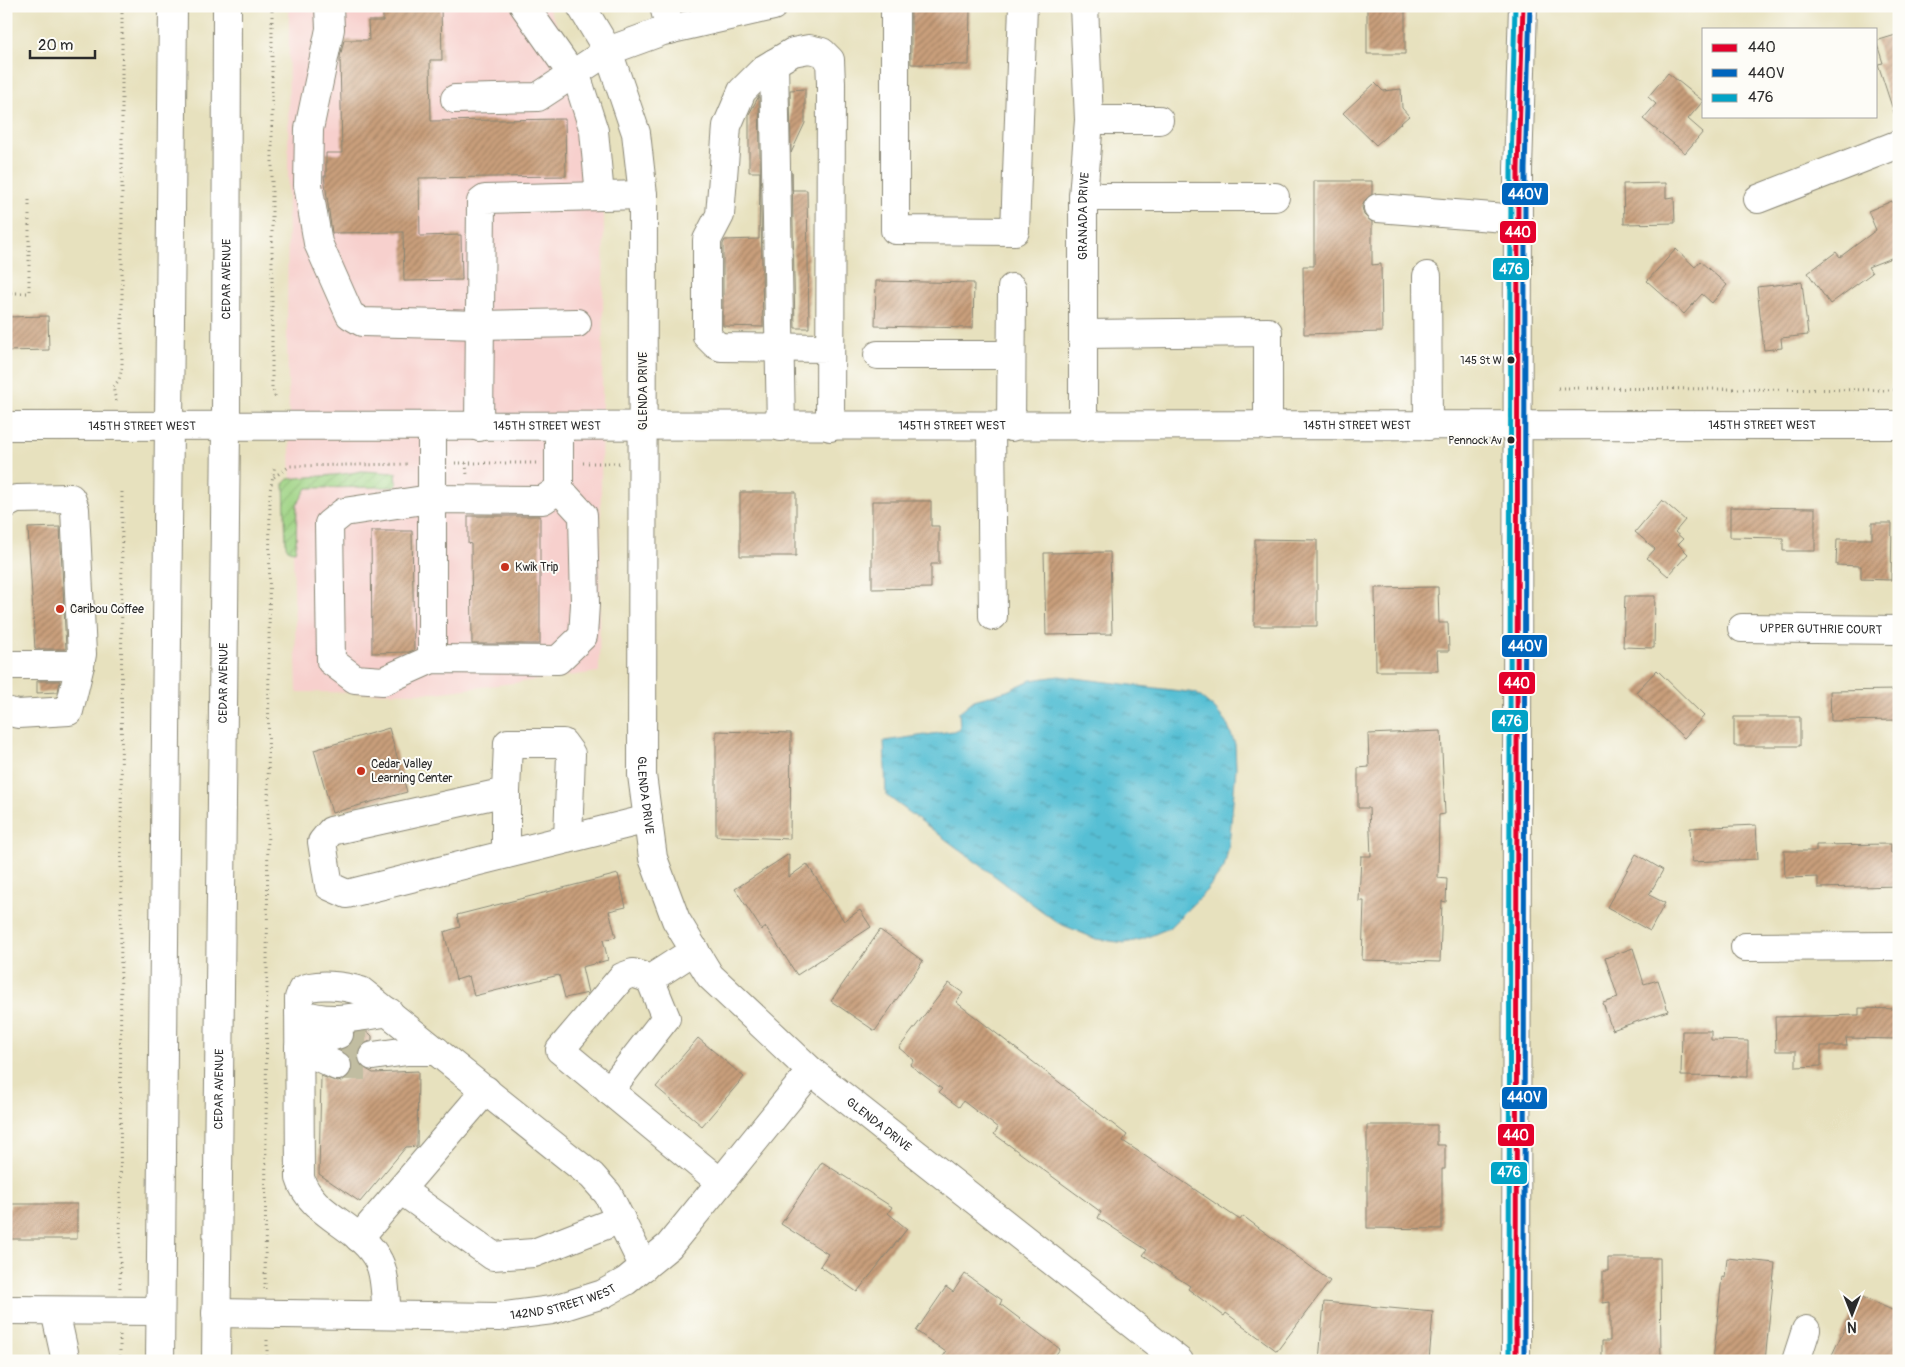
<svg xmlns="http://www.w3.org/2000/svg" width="1905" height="1367" font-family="Pangolin,sans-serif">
<defs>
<pattern id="garden-furrows" width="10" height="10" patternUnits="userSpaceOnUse" patternTransform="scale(1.25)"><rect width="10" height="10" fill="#9fd384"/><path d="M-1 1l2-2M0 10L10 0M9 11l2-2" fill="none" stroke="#89b572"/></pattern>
<pattern id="water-ripples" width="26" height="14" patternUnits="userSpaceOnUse" patternTransform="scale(1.25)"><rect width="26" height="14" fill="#57bfd4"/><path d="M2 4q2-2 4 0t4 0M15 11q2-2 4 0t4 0" fill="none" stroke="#489bac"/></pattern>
<pattern id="building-hatch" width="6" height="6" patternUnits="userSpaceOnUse" patternTransform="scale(1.25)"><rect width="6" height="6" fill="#c99f7b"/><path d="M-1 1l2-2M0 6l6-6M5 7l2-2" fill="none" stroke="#a38265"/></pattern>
</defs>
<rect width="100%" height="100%" fill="#fdfcf7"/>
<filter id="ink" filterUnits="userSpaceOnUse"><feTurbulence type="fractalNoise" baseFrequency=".02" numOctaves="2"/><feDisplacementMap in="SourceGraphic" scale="10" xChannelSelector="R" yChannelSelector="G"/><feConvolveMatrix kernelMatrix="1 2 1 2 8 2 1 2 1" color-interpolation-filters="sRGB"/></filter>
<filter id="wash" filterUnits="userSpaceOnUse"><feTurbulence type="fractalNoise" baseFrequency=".0096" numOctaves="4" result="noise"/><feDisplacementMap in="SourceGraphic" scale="20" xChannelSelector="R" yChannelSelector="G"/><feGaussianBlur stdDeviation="1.12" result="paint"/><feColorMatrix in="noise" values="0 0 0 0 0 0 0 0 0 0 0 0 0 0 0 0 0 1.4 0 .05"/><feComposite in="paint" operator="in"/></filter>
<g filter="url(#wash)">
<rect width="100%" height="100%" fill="#e7e1be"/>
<path fill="#f7d0cd" d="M289,6h258l46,86 11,124 -5,456 -164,21 -138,-1 -10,-347z"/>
<path fill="url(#garden-furrows)" stroke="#657f58" d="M362,471l34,2 1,11 -2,3 -88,1 -10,17 -1,43 -1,3 -6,-1 -3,-4 -2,-63 4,-4c25,-3 49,-3 74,-8z"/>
<path fill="url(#water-ripples)" stroke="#417580" d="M1059,676l137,17 18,15 12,14 9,22 1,24 -7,77 -5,23 -18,23 -37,37 -26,11 -18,4 -29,-4 -38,-16 -172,-128 -2,-54 76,-11 -1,-18 15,-12 33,-9 24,-11z"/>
<g id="blocks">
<path fill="url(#building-hatch)" d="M383,6h58l1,54h-12l1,61 134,-2 1,57 -147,2 1,58 41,-1 1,45 -58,1 -1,-49 -71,1 -8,-57h2v-23h16l-2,-96 4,-17h25l-1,-19h15z
M911,6h59l-1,59 -58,-1z
M1367,6h38v48h-38z
M1899,34v82h-4l-17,-52 5,-1 -7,-22z
M1668,73l35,28 -15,18 15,13 -18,21 -42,-34 13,-15 -8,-7z
M1375,83l8,8 18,-2 1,19 7,8 -33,29 -33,-32z
M805,89v34l-14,30 -1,-63z
M759,96l4,231 -40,-1v-82l2,-4 34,-1 1,-67h-11v-58z
M792,172v18h15l2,138h-14z
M1314,181h58v13l-7,6 -3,7 2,8 8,7v43l9,-1 1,68 -78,2 -1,-68h11z
M1666,183v15l8,-1 1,26 -51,1 -1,-40z
M1892,201l7,16v38l-31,12 4,6 -42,31 -22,-31 28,-21 4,5 36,-27 -8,-19z
M1676,249l19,18 5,-6 27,24 -15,18 -10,-9 -18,20 -37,-33z
M876,281l98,2 -1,45 -98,-2z
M1802,282l6,53 -27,3 1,10 -18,2 -7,-63z
M48,316l1,34 -43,1v-34z
M740,492h56v64h-56z
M1662,500l23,20 -10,12 8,7 -5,5 10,10 -20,22 -21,-18 8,-9 -20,-17z
M872,501h59v25h8v38h-8v24l-59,1z
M1730,507l85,1v43h-32v-13l-53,-1z
M468,516h72v128h-68l-1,-100 -3,-1z
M1872,523h20l-1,57 -30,-1v-13l-25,-1 1,-26h35z
M60,527l6,122h-31l-7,-121z
M371,531h41l2,119 -5,2 -37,1z
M1255,539l62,1v86h-63z
M1110,552l2,82 -66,1 -2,-82z
M1438,587l1,36h9l1,28h-12l1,20h-62l-1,-83z
M1625,596h30l-1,52 -31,-1z
M1657,670l47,46 -20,22 -48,-46z
M37,681h23l-2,11 -21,1z
M1898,690v30l-67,1 -1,-30z
M1734,717h66v29h-66z
M389,728l18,64 -75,21 -18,-63z
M716,731l75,2 -1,106 -74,-3z
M1441,731l4,83 -6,1 -1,63 9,1 -1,23 -4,-1 -2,61 -78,-2 2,-59h-5l2,-45h10l-2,-48h-11v-40l11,-1 -1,-33z
M1756,825l2,34 -66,3 -2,-34z
M1891,844v9h8v33l-81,2v-11l-33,1 -1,-27h32v-6z
M789,854v23l18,-13 37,57 16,-11 11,17 -74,48 -31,-48 -4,3 -27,-41z
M1636,854l27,16 -14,25 16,8 -15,28 -43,-24z
M618,874l8,33 -17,4 7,26 -13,3 5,20 -26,7 6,26 -23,5 -6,-23 -85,21 -5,-20 -13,4 -12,-48 16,-5 -3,-12z
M880,930l43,31 -48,70 -44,-30z
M1633,948l11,36 14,-4 10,31 -56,19 -9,-27 15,-5 -13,-40z
M949,983l14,10 -7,9 171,133 -4,6 117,79 3,-4 87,65 -53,70 -51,-38 -2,3 -36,-27 2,-3 -47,-31 4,-5 -49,-32 3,-6 -107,-78 4,-6 -35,-27 -4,6 -20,-15 3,-3 -32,-24 4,-5 -15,-12z
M1859,1008l40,1v30l-53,-1 1,8h-26v20l-25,1v-16h-20l-1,-34 84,-2z
M1682,1031h29v9l37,1v36l-67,-1z
M368,1032l4,4v4l-8,4 -5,6 -1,9 3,7 12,7 45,-2 -1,75 -11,1 -46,55 -41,-28 2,-98 17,6 8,-3 5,-7 1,-8 -2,-7 -10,-7 11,-6 3,-11z
M698,1038l46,39 -42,49 -46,-39z
M1367,1125h70v20h8v24h-3v60l-75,-1z
M822,1162l70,45 -4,6 19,16 -50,63 -37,-26 8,-12 -47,-30z
M10,1204h67v35h-71v-31h4z
M1608,1258h52l1,103h-59v-20h8v-39l-7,1v-32h5z
M1727,1258l48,5 -10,98h-52l9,-84 3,1z
M965,1274l37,26 -2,4 60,45 -9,12h-111l6,-9 -30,-21 30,-44 7,5z
M1860,1296l39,17v39l-4,9h-66z
M1324,1302l109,10 -4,49h-110z"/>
</g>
</g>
<g filter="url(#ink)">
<use href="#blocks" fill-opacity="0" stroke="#898674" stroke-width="1"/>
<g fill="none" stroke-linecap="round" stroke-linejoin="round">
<path stroke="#c1bda1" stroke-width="28" stroke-dasharray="28 14" stroke-linecap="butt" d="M338,1044l34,1
M337,1066h36"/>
<g stroke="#898674" stroke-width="30">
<g id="minor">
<path d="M329,6l1,23 -21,100 -1,56 10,58 32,72 12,7 119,3 96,-2"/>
<path d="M524,6l55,78 15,47 6,65"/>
<path id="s1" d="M581,6l27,45 28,82 7,62 -1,580 11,83 23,62 34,56 101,95 368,290"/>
<path d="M664,6l6,24"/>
<path d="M895,6v224l120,1 8,-225"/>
<path d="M774,63l7,364"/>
<path d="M455,99l83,-2 70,-46 55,-20 110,-25"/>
<path d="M1089,120h70"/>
<path d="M1083,197h192"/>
<path d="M1758,199l141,-55"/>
<path d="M1378,208l140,11"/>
<path d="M1427,276l1,150"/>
<path d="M1083,334l185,-2v94"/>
<path d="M878,355h133"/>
<path id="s2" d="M6,426l1893,-1"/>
<path d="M432,427v232"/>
<path d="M479,427l2,-225 4,-3 158,-4"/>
<path d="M830,427l1,-344 -1,-23 -8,-8 -13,-3 -16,3 -29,17 -22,22 -15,35 -7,89 -13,25v96l8,8 6,3 109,1"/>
<path d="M991,427l2,189"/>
<path d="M1011,427l1,-139"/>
<path id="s3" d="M1083,427v-230l6,-77 -5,-114"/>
<path d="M559,428v61l24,26 2,89 -2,32 -25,24 -126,-1 -49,22 -28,-2 -24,-18 -2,-137 15,-12 86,-13 113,1 16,-11"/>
<path d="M6,504l10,-5 55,-1 4,11 7,145 -2,11"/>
<path id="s4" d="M1742,628l157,2"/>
<path d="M6,665h74l-11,46 -51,3 -12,-3"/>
<path d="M506,792v62"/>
<path d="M568,839l3,-85 -8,-11h-55l-2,49 -175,39 -9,11 7,44 18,8 301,-75"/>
<path d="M1745,947l154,-1"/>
<path d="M695,950l-45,29 -17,-6 -11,4 -62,73 160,132"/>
<path d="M299,1012c28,13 60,5 90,0"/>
<path d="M299,1048l40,-14"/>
<path d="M299,1048l38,18"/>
<path d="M373,1056l34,-5h30"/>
<path d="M609,1091l57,-73 -16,-39"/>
<path d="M401,1190l92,66 41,-3 87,-34"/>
<path d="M359,1238l127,-148"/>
<path d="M6,1310l154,1"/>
<path d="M55,1311l11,50"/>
<path id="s5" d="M216,1313l282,4 54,-7 51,-16 23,-13 43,-35 142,-175"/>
<path d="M387,1315c-2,-16 -1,-39 -8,-53 -17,-36 -68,-46 -79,-84l-1,-180 3,-8c14,-8 43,-4 59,1l231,185 16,18 36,73"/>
<path d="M1516,1361l2,-1192 5,-163"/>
<path d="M1796,1361l10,-31"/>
</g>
</g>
<g stroke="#898674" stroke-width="30">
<g id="highway">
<path d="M160,1361l13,-1355"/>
<path id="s6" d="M216,1361l10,-934 1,-421"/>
</g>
</g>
<path stroke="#898674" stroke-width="3" stroke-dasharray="1 4" stroke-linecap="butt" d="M272,6v381l4,12
M6,293h23v-97
M1558,388l341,2
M116,401l-3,-14 6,-7 3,-12v-362
M455,463h81
M466,463l1,12
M583,463h36
M274,477l16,-11 119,-2
M120,1288l2,-797
M265,1289l5,-798 5,-26
M120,1361v-27
M267,1361v-24"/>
<use href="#minor" stroke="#fff" stroke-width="28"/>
<use href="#highway" stroke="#fff" stroke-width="28"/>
<g stroke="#fdfcf7" stroke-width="9">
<path id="bus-1" d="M1516,1361l2,-1192 5,-163"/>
</g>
<g stroke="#fdfcf7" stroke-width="9">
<path id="bus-2" d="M1524,1361l1,-1192 5,-163"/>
</g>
<g stroke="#fdfcf7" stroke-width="9">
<path id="bus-3" d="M1509,1361l2,-1192 4,-163"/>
</g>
<use href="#bus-1" stroke="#e4002b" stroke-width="5"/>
<use href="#bus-2" stroke="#0065bd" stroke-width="5"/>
<use href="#bus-3" stroke="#02a3c6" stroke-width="5"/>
</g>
</g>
<g fill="#2b2b2b" stroke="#fdfcf7" stroke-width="2">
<circle cx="1511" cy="360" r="4.5"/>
<circle cx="1511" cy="440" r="4.5"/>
</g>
<g fill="#c8321e" stroke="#fdfcf7" stroke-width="2">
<circle cx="505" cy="567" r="5"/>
<circle cx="60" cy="609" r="5"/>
<circle cx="361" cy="771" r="5"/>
</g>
<g text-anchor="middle" stroke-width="4" stroke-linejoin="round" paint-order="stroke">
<g font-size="11" fill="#2b2b2b" stroke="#fdfcf7" text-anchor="end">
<text x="1502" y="364">145 St W</text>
<text x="1502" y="444">Pennock Av</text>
</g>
<g font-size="12" fill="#2b2b2b" stroke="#fdfcf7">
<text dy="4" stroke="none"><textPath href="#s3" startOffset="211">GRANADA DRIVE</textPath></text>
<text dy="4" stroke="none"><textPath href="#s6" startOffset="1082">CEDAR AVENUE</textPath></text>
<text transform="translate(643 391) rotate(-90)" y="4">GLENDA DRIVE</text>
<text dy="4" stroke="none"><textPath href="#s2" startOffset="1756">145TH STREET WEST</textPath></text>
<text dy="4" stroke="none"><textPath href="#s2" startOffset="1351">145TH STREET WEST</textPath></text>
<text dy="4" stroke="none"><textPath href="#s2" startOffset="136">145TH STREET WEST</textPath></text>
<text dy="4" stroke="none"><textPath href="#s2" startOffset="541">145TH STREET WEST</textPath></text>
<text dy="4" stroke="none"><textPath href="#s2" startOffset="946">145TH STREET WEST</textPath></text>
<text dy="4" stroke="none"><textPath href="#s4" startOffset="79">UPPER GUTHRIE COURT</textPath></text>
<text dy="4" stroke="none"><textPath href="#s6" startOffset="678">CEDAR AVENUE</textPath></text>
<text dy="4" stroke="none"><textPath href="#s1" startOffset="802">GLENDA DRIVE</textPath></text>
<text dy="4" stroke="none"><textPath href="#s6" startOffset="272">CEDAR AVENUE</textPath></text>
<text dy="4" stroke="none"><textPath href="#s1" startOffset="1222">GLENDA DRIVE</textPath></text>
<text dy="4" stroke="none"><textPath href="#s5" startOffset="349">142ND STREET WEST</textPath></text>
</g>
<g font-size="12" fill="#2b2b2b" stroke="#fdfcf7" text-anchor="start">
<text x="515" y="571">Kwik Trip</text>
<text x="70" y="613">Caribou Coffee</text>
<text x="371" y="768">Cedar Valley<tspan x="371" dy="14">Learning Center</tspan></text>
</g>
</g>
<g stroke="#fdfcf7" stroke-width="2">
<rect x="1501" y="182" width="48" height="24" rx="5" fill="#0065bd"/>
<rect x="1499" y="220" width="38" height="24" rx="5" fill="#e4002b"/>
<rect x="1492" y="257" width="38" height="24" rx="5" fill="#02a3c6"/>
<rect x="1501" y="634" width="47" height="24" rx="5" fill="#0065bd"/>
<rect x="1498" y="671" width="38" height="24" rx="5" fill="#e4002b"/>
<rect x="1491" y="709" width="38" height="24" rx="5" fill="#02a3c6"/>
<rect x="1501" y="1086" width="47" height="24" rx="5" fill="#0065bd"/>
<rect x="1497" y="1123" width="38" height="24" rx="5" fill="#e4002b"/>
<rect x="1490" y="1161" width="38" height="24" rx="5" fill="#02a3c6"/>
</g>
<g font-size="14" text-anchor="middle" font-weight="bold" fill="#fff">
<text x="1525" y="199">440V</text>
<text x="1518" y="237">440</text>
<text x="1511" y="274">476</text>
<text x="1525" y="651">440V</text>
<text x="1517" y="688">440</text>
<text x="1510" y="726">476</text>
<text x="1524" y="1102">440V</text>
<text x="1516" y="1140">440</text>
<text x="1509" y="1177">476</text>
</g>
<rect width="1905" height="1367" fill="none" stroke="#fdfcf7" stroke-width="25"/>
<rect x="1702" y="28" width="175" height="90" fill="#fdfcf7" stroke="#a9a8a5"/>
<rect x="1712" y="44" width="25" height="8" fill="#e4002b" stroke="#a9a8a5"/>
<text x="1748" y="52" font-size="15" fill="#2b2b2b">440</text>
<rect x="1712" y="69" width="25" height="8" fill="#0065bd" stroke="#a9a8a5"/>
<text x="1748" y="78" font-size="15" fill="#2b2b2b">440V</text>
<rect x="1712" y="94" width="25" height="8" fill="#02a3c6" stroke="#a9a8a5"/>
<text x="1748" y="102" font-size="15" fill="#2b2b2b">476</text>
<g transform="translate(1852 1314) rotate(180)" stroke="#fdfcf7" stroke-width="4" paint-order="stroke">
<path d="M0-4L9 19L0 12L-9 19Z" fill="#2b2b2b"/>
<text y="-8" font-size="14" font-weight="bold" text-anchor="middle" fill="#2b2b2b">N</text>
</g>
<path d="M30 50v8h65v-8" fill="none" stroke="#2b2b2b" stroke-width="2.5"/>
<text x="38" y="50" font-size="15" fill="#2b2b2b" stroke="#fdfcf7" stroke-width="4" paint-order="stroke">20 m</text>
</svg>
